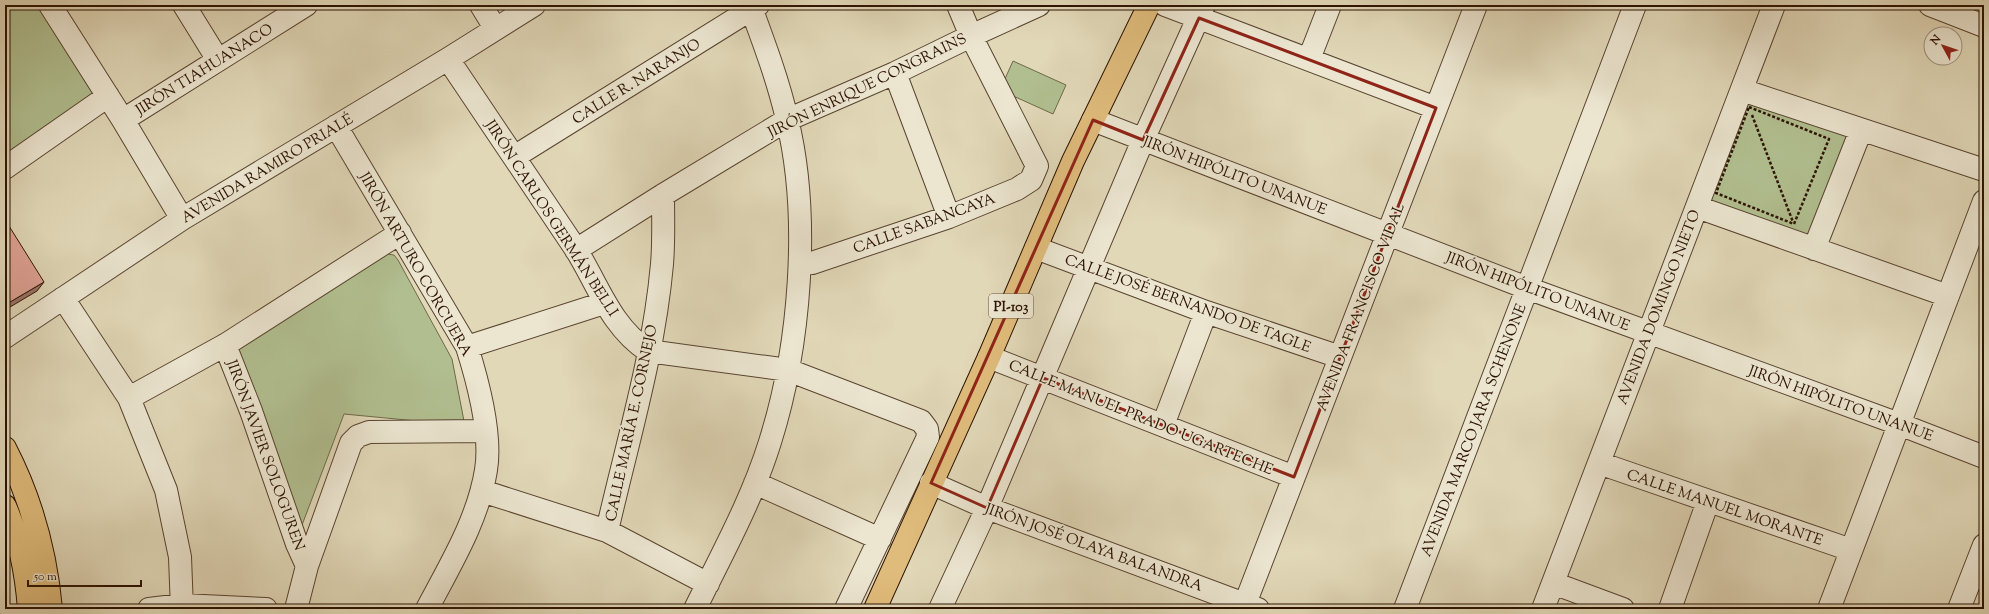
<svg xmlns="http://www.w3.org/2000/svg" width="1989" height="614" font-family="'Sorts Mill Goudy',serif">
<rect width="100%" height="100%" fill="#e1d8b8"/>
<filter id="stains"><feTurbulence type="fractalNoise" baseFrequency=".005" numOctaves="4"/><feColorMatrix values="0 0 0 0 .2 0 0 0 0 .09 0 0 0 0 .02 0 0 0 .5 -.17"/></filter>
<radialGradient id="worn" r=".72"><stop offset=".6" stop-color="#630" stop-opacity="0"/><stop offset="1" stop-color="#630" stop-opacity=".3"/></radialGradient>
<path fill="#b1bf90" stroke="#6e6949" d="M5,5h35l58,92 -93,59z
M1013,61l53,24 -13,29 -53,-24z
M1742,90l119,40 -50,108 -111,-41z
M387,254l7,1 4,5 54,99 12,62 -5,4 -115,-11 -45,119 -68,-181z"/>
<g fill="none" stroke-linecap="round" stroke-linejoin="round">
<g stroke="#594430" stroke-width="24">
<path id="minor" d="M50,5l73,115 59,99
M184,5l34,55
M481,5l14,23
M1165,5l271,103
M1930,5l54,21
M448,59c42,63 85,126 127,189 23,36 35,78 73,103l140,19 133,51 6,8 1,8 -82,172
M1309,59l21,-54
M895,73l54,144
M1742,90l242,80
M123,120l183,-115
M1093,120l434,168 372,136 85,33
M336,126l131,221c11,35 25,87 19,123 -8,50 -36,95 -59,139
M514,157l244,-152
M5,168l103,-72
M1697,207l251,89
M1036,248l170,64 134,45
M1814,249l47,-119
M576,250l87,-55 124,-75 108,-47 76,-37 68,-31
M800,264l12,-1 137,-46 68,-28 14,-9 6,-14 -66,-130 -13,-31
M63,298l66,100 37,92 14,67 2,52
M5,337l177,-118 266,-160 86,-54
M225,345l26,66 46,133 10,22
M467,347l137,-44
M989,357l305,120
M129,398l96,-53 175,-112
M1163,425l43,-113
M1599,463l252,87
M755,483l125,56
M931,483l56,25 271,101
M482,491l125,40 101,53
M607,531c20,-88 47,-176 55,-267 2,-23 1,-46 1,-69
M1553,583l70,26
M149,609l33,-4 84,4
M296,609l11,-43 44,-123 7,-7 11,-4 117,-1
M695,609c27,-55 57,-109 75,-167 30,-95 41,-225 17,-323 -9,-39 -23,-76 -37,-114
M940,609l47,-101 156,-368 61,-135
M1243,609l233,-604
M1405,609l230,-604
M1543,609l231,-604
M1670,609l38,-108
M1829,609l155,-408
M1959,609l25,-64"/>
</g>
<g stroke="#2c1302" stroke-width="24">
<path id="major" d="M5,448c26,50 41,105 46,161
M5,506c15,35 21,65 24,103
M875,609l114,-252 84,-196 76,-156"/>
</g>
<path stroke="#2c1302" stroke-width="2.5" stroke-dasharray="3 2" stroke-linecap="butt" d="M1749,107l80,32 -35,85 -78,-31z
M1752,115l41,107"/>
<use href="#minor" stroke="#ece6d1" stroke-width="22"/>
<use href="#major" stroke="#e0bc7c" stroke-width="22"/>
</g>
<path fill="#9c7168" stroke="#2c1302" d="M44,282l-7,9 -32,19v-5z"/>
<path fill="#dfa295" stroke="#2c1302" d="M9,226l35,56 -39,23v-76z"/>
<path fill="none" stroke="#8f2418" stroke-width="3" stroke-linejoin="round" d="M1199,18l237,90 -142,369 -251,-99 -56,130 -56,-25 162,-363 50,20z"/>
<g text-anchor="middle" stroke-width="3.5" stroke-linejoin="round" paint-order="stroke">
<rect fill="#ece6d1" stroke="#665240" stroke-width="1" x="989" y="294" width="44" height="24" rx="3"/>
<g font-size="14" font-weight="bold" fill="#2c1302">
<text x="1011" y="311">PI-103</text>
</g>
<g font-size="15" fill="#2c1302" stroke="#ece6d1">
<text transform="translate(204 69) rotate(-32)" y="5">JIRÓN TIAHUANACO</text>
<text transform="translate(636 81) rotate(-32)" y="5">CALLE R. NARANJO</text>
<text transform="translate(867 85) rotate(-26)" y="5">JIRÓN ENRIQUE CONGRAINS</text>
<text transform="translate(267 168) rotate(-31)" y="5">AVENIDA RAMIRO PRIALÉ</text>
<text transform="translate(1235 175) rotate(21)" y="5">JIRÓN HIPÓLITO UNANUE</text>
<text transform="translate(552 218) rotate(57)" y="5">JIRÓN CARLOS GERMÁN BELLI</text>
<text transform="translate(924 223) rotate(-20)" y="5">CALLE SABANCAYA</text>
<text transform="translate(416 264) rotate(60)" y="5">JIRÓN ARTURO CORCUERA</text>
<text transform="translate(1538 291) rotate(21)" y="5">JIRÓN HIPÓLITO UNANUE</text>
<text transform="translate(1188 303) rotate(20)" y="5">CALLE JOSÉ BERNANDO DE TAGLE</text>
<text transform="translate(1360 307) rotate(-69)" y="5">AVENIDA FRANCISCO VIDAL</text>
<text transform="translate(1658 307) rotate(-69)" y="5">AVENIDA DOMINGO NIETO</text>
<text transform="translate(1841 403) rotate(20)" y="5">JIRÓN HIPÓLITO UNANUE</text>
<text transform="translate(1141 417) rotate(22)" y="5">CALLE MANUEL PRADO UGARTECHE</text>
<text transform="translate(631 423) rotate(-78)" y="5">CALLE MARÍA E. CORNEJO</text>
<text transform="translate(1473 430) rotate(-69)" y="5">AVENIDA MARCO JARA SCHENONE</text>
<text transform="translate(266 455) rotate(70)" y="5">JIRÓN JAVIER SOLOGUREN</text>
<text transform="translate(1725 507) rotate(19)" y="5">CALLE MANUEL MORANTE</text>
<text transform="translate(1094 547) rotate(20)" y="5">JIRÓN JOSÉ OLAYA BALANDRA</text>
</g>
</g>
<rect width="1989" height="614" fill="none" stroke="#e1d8b8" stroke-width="20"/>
<rect x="6" y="6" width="1977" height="602" fill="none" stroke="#2c1302" stroke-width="2"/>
<rect x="10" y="10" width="1969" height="594" fill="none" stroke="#2c1302"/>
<g transform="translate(1943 46) rotate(310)"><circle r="19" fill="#ece6d1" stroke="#9f927e"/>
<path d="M0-3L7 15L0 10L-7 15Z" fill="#8f2418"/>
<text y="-6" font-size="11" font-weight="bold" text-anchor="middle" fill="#2c1302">N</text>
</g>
<path d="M28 580v6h113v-6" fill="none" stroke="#2c1302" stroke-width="2"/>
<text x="34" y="580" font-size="12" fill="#2c1302" stroke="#ece6d1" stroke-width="3" paint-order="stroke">50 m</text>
<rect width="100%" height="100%" filter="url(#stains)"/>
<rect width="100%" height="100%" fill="url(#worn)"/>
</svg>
